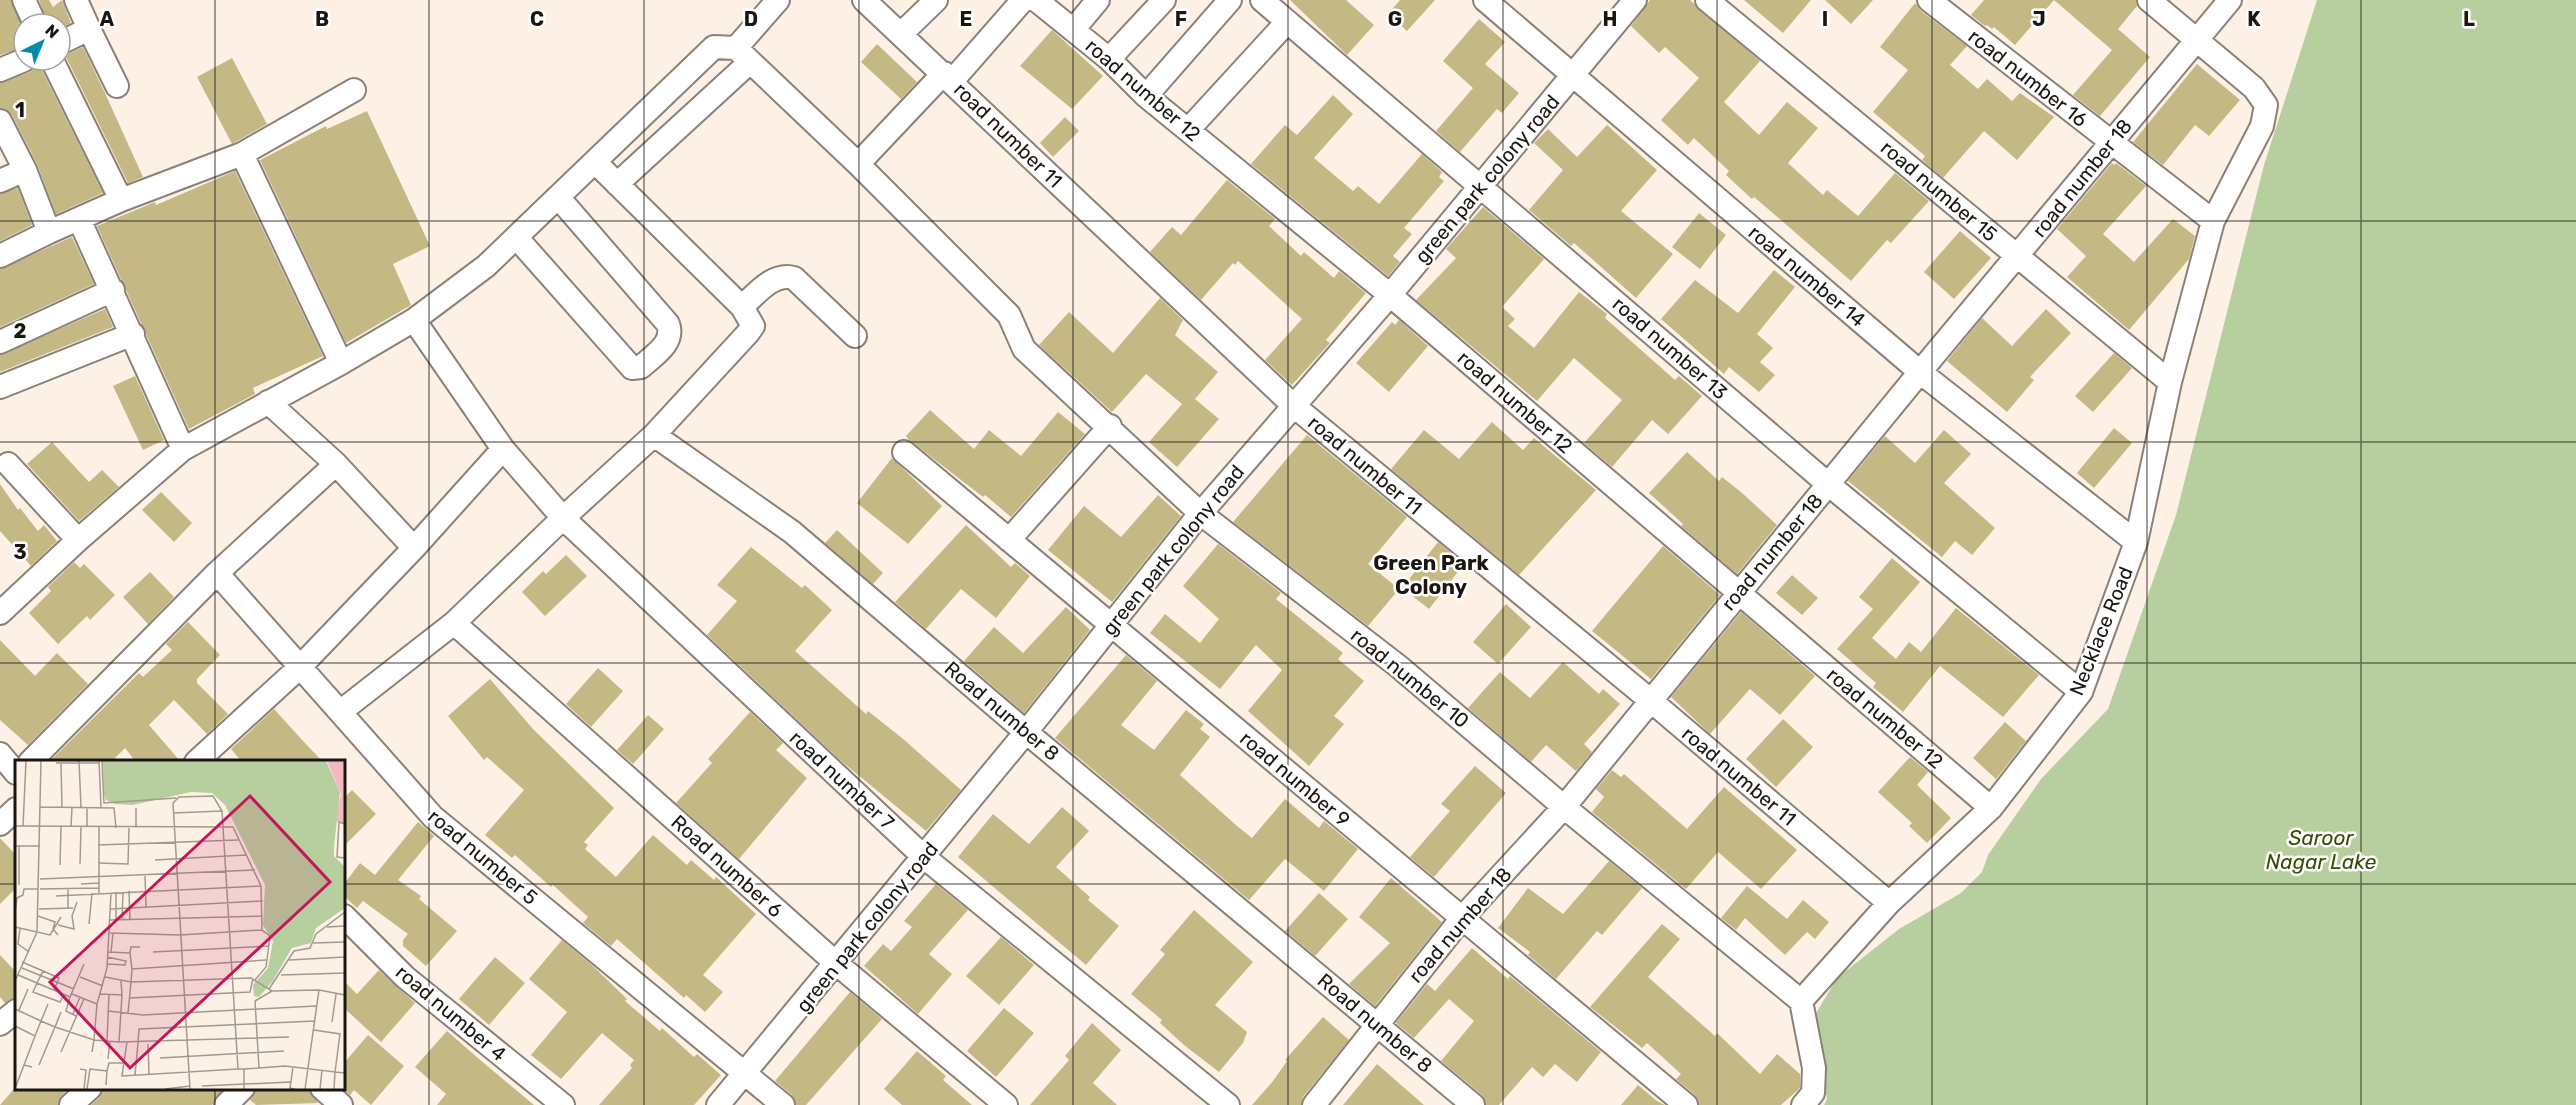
<svg xmlns="http://www.w3.org/2000/svg" width="2576" height="1105" font-family="Rubik,sans-serif">
<rect width="100%" height="100%" fill="#fdf1e6"/>
<path fill="#b7cf9e" d="M2317,0h259v1105h-752l3,-6 -15,-79 25,-42 62,-49 62,-36 21,-21 6,-17 53,-76 67,-70 68,-194 88,-350z"/>
<path fill="#c4b985" d="M0,0h11l13,31v16l-24,8z
M39,0h10l4,7 9,-7 9,23 -11,5v-4h-12z
M1290,0h56l28,25 -27,30z
M1400,0h35l-28,31 -19,-17z
M1650,0h40l70,61 -36,41 35,33 28,-33 31,26 -30,35 35,32 4,-5 31,26 37,-43 34,28 -38,42 -4,-3 -36,41 -69,-60 -28,-24 -2,2 -26,-24 3,-4 -35,-33 -6,7 -27,-25 38,-42 -34,-31 -6,6 -28,-27z
M1744,0h67l-28,33z
M1825,0h48l-22,24z
M1984,0h152l1,6 -19,23 32,28 -50,59 -27,-21 39,-45 -58,-50 -39,45 -21,-18 -2,2 -5,-4 -2,1 -14,-11z
M1915,3l6,8 46,35 -17,19 28,24 9,-10 25,22 8,-8 34,24 -37,43 -33,-29 -41,47 -21,-18 3,-4 -52,-44 35,-42 -28,-23z
M1479,19l26,23 -20,22 34,29 -17,20 -5,-4 -37,43 -24,-21 37,-43 -30,-27z
M1052,30l51,46 -31,33 -52,-43z
M877,44l40,38 -16,17 -40,-37z
M83,47l22,46 38,84 -15,6 -63,-128z
M232,58l35,66 -35,20 -35,-67z
M37,60l66,133 -47,21 -19,-50 -25,-49 -12,-7v-25l30,-11 5,-4z
M2197,64l43,36 -31,36 -14,-11 -32,40 -30,-23z
M1333,95l20,19 -39,44 39,33 5,-5 21,18 43,-50 20,18 -3,5 5,4 -40,47 8,6 -19,22 7,6 -12,14 -137,-112 34,-39 12,10z
M367,111l63,135 -37,18 18,41 -65,38 -86,-183 66,-34 1,3z
M1065,117l14,14 -26,26 -13,-14z
M1607,125l50,45 -36,41 52,43 -37,44 -62,-55 -3,3 -42,-36 34,-40 -29,-27 14,-14 29,28z
M2112,163l2,2 2,-2 30,23 -43,48 31,28 39,-43 22,17 -6,23 -60,71 -62,-53 19,-21 -29,-27z
M235,171l88,185 -70,32 2,6 -66,35 -92,-203 58,-24 1,3z
M1227,180l48,39 -6,7 32,30 3,-4 30,26 5,-7 27,22 -40,47 4,3 -38,42 -27,-25 37,-41 -64,-58 -3,4 -2,-2 -32,37 -51,-48 22,-25 9,8z
M18,188l14,37 -32,16v-47z
M1483,207l61,52 -42,48 13,12 -7,7 26,22 45,-56 28,22 -2,4 70,62 4,-4 23,20 -34,38 -16,-14 -40,47 -28,-24 38,-43 -48,-42 -37,43 -121,-101 40,-42 -10,-9z
M1699,213l27,22 -26,34 -28,-22z
M1960,231l31,27 -37,41 -30,-27z
M72,237l22,47 -94,43v-58z
M1774,270l21,17 -38,47 16,14 -13,14 15,13 -16,17 -30,-25 -5,7 -63,-55 34,-39 43,33z
M1160,298l23,22 -8,15 43,37 -23,27 24,20 -42,48 -28,-25 33,-38 -36,-30 -34,38 -73,-67 30,-33 44,41z
M105,309l8,18 -113,45v-17z
M2046,309l25,24 -41,44 4,3 -27,32 -60,-51 35,-43 30,28z
M1399,320l29,26 -39,46 -33,-29 36,-41 3,3z
M2114,353l18,15 -39,44 -18,-16z
M135,376l29,64 -21,10 -30,-64z
M930,410l44,39 15,-19 32,26 37,-44 27,22 -74,83 -26,-22 -2,2 -75,-58 -2,-3z
M1492,422l31,28 11,-12 62,52 -77,85 -128,-106 33,-39 35,29z
M2114,428l18,15 -38,45 -17,-15z
M1944,430l27,24 -27,29 51,45 -23,27 -17,-14 -13,16 -94,-76 37,-45 30,27z
M1307,435l100,82 -39,47 31,25 -31,37 -135,-104z
M52,442l37,40 13,-12 17,17 -40,34 -52,-57z
M1687,452l32,29 3,-4 19,15 36,33 -40,49 -56,-48 2,-2 -34,-31z
M892,458l50,48 -34,38 -51,-41z
M0,484l18,26 2,-2 18,23 6,-6 13,16 -26,25 -31,-35z
M161,492l31,31 -18,19 -32,-32z
M1158,495l23,21 -69,86 -64,-52 36,-44 37,31z
M966,525l45,42 4,-4 15,13 -34,42 -35,-29 -35,40 -31,-27z
M837,530l46,43 -10,11 -48,-41z
M1438,542l26,22 -35,45 -27,-21z
M1218,544l63,49 -5,6 67,54 -5,6 26,22 -30,35 10,8 -35,42 -61,-55 34,-41 -26,-25 -36,44 -70,-56 15,-19 35,29 19,-24 -36,-33z
M1663,546l57,49 -69,84 -59,-48z
M751,547l51,41 3,-3 27,25 -37,41 71,63 2,-3 34,27 59,52 -35,41 -86,-71 -133,-125 30,-34 -20,-16z
M566,555l21,21 -42,40 -23,-24 21,-21 3,3z
M1892,558l28,24 -48,56 24,21 13,-17 12,10 35,-44 83,67 -36,42 -63,-51 -37,46 -30,-25 3,-4 -39,-34 36,-40 -14,-12z
M74,562l6,6 4,-4 31,31 -25,25 -3,-4 -29,28 -29,-31 22,-22 -3,-4z
M150,572l24,25 -26,27 -25,-27z
M1792,575l26,23 -16,17 -26,-22z
M1506,604l25,23 -33,37 -25,-22z
M1066,607l24,23 -66,83 -60,-52 30,-34 29,26z
M1741,612l74,64 -35,39 -30,-26 -40,45 -39,-37z
M188,622l32,33 -23,24v4l31,31 -21,20 -33,-34 -25,25 32,37h-45l-11,-14 -14,14h-62l90,-89 4,4 29,-27 -6,-6z
M0,640l35,36 22,-23 31,31 -60,61 -28,-25z
M1126,655l31,26 -36,44 33,25 32,-40 18,14 -4,5 10,8 -30,38 57,51 15,12 33,-39 34,29 5,-7 34,28 -34,42 -39,-32 -36,41 -194,-162z
M1563,662l36,32 4,-5 17,15 -36,40 8,8 -16,19 -30,-26 -15,17 -63,-54 32,-36 30,26z
M598,668l25,23 -32,36 -25,-23z
M490,679l43,50 81,79 -30,34 4,3 -3,4 31,28 37,-42 34,30 4,-5 23,20 2,-3 40,37 -53,61 20,17 -18,20 -19,-17 -2,3 -67,-59 -6,7 -28,-23 5,-6 -35,-32 -2,2 -36,-32 -3,3 -27,-23 39,-45 -37,-33 -3,3 -36,-44z
M274,709l30,33 19,20h-81l-11,-13z
M750,712l33,31 -7,7 31,28 -68,81 -63,-56 36,-40 -4,-4z
M648,715l16,14 -31,35 -16,-14z
M1783,719l30,28 -37,40 -30,-28z
M2005,722l21,19 -30,38 -23,-21z
M1910,757l18,15 -11,13 34,33 -24,25 -18,-17 3,-3 -34,-31z
M1475,766l31,27 -72,84 -24,-20 40,-46 -9,-7z
M1612,770l9,7 3,-3 63,55 37,-42 73,63 -36,39 -43,-37 -32,37 -94,-77 12,-15 -8,-8z
M352,790l24,24 -32,32v-48z
M1062,807l27,24 -33,36 34,30 -2,3 31,26 -33,39 -128,-108 35,-43 36,30z
M418,822l16,14 -36,44 23,16 -2,3 38,32 -31,35 -23,-20v-6l5,-6 -45,-33 -6,7 -13,-12v-12l16,-21 15,12z
M0,838l16,17v33l-16,16z
M1609,861l33,27 -40,47 -5,-4 -41,48 -28,-24 2,-3 -32,-24 30,-40 35,26z
M1391,878l51,44 -67,84 -26,-22 41,-41 -31,-26z
M936,884l32,26 -39,44 23,20 -34,40 -54,-48 19,-22 8,7 21,-24 -8,-6z
M1747,886l40,33 16,-19 26,22 -14,17 -8,-7 -22,23 -40,-37 -9,12 -15,-12z
M1319,893l29,26 -33,37 -30,-25z
M1194,910l59,52 -38,43 32,27 -4,11 -24,29 -35,-27 -24,-22 2,-3 -31,-26 34,-40 -5,-4z
M1662,924l18,15 -32,38 67,59 2,-3 43,41 17,-20 23,20v14l-19,17h-82l-4,-10 -19,-16 5,-5 -34,-31 -5,5 -52,-41z
M1001,937l33,28 -35,40 -33,-29z
M562,940l31,26 34,33 -2,2 35,30 2,-3 32,29 3,-3 24,21 -27,30h-95l33,-37 -2,-3 4,-5 -32,-27 -41,46 -30,-24 36,-43 -38,-33z
M1472,948l36,31 2,-3 91,76 -24,30 -22,-18 -12,13 -11,-10 -33,38h-13l-4,-10 -41,-34 33,-40 -25,-22 -35,39 -18,-15 31,-39 8,7z
M0,955l16,17v26l-11,5 -5,-6z
M495,957l30,26 -36,42 -30,-26z
M379,970l36,33 -34,39 -37,-34v-27l13,13z
M850,992l32,27 -76,86h-10l-4,-10 -17,-14z
M1004,1008l30,25 -38,44 -29,-26z
M1323,1017l26,23 -46,57 -2,8h-49l21,-24 14,-20 -2,-1z
M1092,1023l29,27 -28,33 24,22h-87l39,-45 -4,-4z
M447,1031l32,28 55,46h-97l9,-11 -31,-27z
M368,1035l36,31 -33,39 -17,-15 -4,5 -6,-6v-26z
M917,1051l29,25 -3,4 29,25h-70l-18,-16z
M1377,1064l47,41h-81z
M1638,1085l19,16 8,4h-44z
M14,1089h55l-7,6 -4,10h-58z
M103,1089h120l-11,16h-121l8,-7z
M256,1089h53l9,14 -62,2 -6,-5z"/>
<g fill="none" stroke-linecap="round" stroke-linejoin="round">
<g stroke="#8b8177" stroke-width="26">
<path id="minor" d="M24,0l11,24
M864,0l430,406 356,294 239,203
M1036,0l73,59 37,37 244,199 601,513
M1262,0l566,484 253,208
M1485,0l435,372 216,170
M1707,0l463,382
M1929,0l284,221
M89,29l28,57
M1073,30l25,-30
M901,34l35,-34
M60,43l29,-14 -13,-29
M736,48l122,116 151,151 15,34 176,164 198,153 166,141 237,194
M1109,59l55,-59
M52,60l69,140
M0,70l24,-10
M952,81l71,-81
M1146,96l84,-96
M0,121l25,49 24,62 72,-32 121,-46 112,-64
M1188,130l99,-108
M242,154l99,209
M595,162l147,145c14,-13 31,-35 52,-29l61,58
M858,164l86,-91
M0,181l25,-11
M617,184l133,-122
M79,219l104,230 158,-86 73,-43 72,-54 228,-219 22,1 42,-48
M516,237l116,131 9,-1c13,-12 34,-24 27,-43l-110,-127
M0,256l49,-24
M742,307l11,19 -5,7 -94,102 138,97 234,200 447,373
M0,342l113,-52
M0,387l133,-53
M268,402l68,62 78,84 89,-99
M654,435l-91,83 361,339 304,248
M904,452l782,653
M8,464l70,76
M1009,540l101,-114
M217,573l216,244 350,288
M0,613l78,-73 105,-91
M454,623l383,341 169,141
M340,712l114,-89 109,-105 -60,-69 -89,-129
M0,754l16,19
M30,762l187,-189 119,-109
M196,762l104,-95 114,-119
M0,824l16,-15
M344,916l61,61 158,128
M0,1024l16,-13
M322,1088l19,17
M71,1105l19,-17
M226,1105l17,-17
M718,1105l308,-373 168,-211 196,-226 245,-295
M1314,1105l148,-187 102,-111 356,-435 310,-372
M1803,1105l10,-12 1,-25 -13,-67 88,-98 102,-95 90,-116 55,-150 34,-160 43,-161 49,-95 4,-21 -12,-17 -105,-88"/>
</g>
<use href="#minor" stroke="#fff" stroke-width="22"/>
</g>
<path fill="none" stroke="#1a1612" stroke-width="1.5" stroke-opacity="0.55" d="M215,0v762M429,0v1105M644,0v1105M859,0v1105M1073,0v1105M1288,0v1105M1503,0v1105M1717,0v1105M1932,0v1105M2147,0v1105M2361,0v1105M0,221h2576M0,442h2576M0,663h2576M0,884h16M344,884h2232M215,1088v17"/>
<g text-anchor="middle" stroke-width="5" stroke-linejoin="round" paint-order="stroke">
<g font-size="20" fill="#1a1612" stroke="#fff">
<text transform="translate(2028 78) rotate(38)" y="7">road number 16</text>
<text transform="translate(1143 90) rotate(41)" y="7">road number 12</text>
<text transform="translate(1008 135) rotate(44)" y="7">road number 11</text>
<text transform="translate(2082 178) rotate(-51)" y="7">road number 18</text>
<text transform="translate(1487 179) rotate(-50)" y="7">green park colony road</text>
<text transform="translate(1939 191) rotate(40)" y="7">road number 15</text>
<text transform="translate(1807 276) rotate(40)" y="7">road number 14</text>
<text transform="translate(1670 348) rotate(41)" y="7">road number 13</text>
<text transform="translate(1515 402) rotate(41)" y="7">road number 12</text>
<text transform="translate(1365 465) rotate(40)" y="7">road number 11</text>
<text transform="translate(1173 550) rotate(-51)" y="7">green park colony road</text>
<text transform="translate(1772 552) rotate(-50)" y="7">road number 18</text>
<text transform="translate(2101 631) rotate(-68)" y="7">Necklace Road</text>
<text transform="translate(1410 678) rotate(39)" y="7">road number 10</text>
<text transform="translate(1002 711) rotate(40)" y="7">Road number 8</text>
<text transform="translate(1885 718) rotate(40)" y="7">road number 12</text>
<text transform="translate(1739 776) rotate(40)" y="7">road number 11</text>
<text transform="translate(1295 779) rotate(40)" y="7">road number 9</text>
<text transform="translate(842 780) rotate(43)" y="7">road number 7</text>
<text transform="translate(483 857) rotate(40)" y="7">road number 5</text>
<text transform="translate(727 866) rotate(42)" y="7">Road number 6</text>
<text transform="translate(1460 925) rotate(-49)" y="7">road number 18</text>
<text transform="translate(867 927) rotate(-51)" y="7">green park colony road</text>
<text transform="translate(451 1013) rotate(40)" y="7">road number 4</text>
<text transform="translate(1375 1023) rotate(40)" y="7">Road number 8</text>
</g>
<g font-size="21" font-weight="bold" fill="#1a1612" stroke="#fff">
<text x="1431" y="570">Green Park<tspan x="1431" dy="24">Colony</tspan></text>
</g>
<g font-size="21" font-style="italic" fill="#344f03" stroke="#fff">
<text x="2321" y="845">Saroor<tspan x="2321" dy="24">Nagar Lake</tspan></text>
</g>
</g>
<g transform="translate(15 760)">
<rect width="330" height="330" fill="#fdf1e6"/>
<path d="M312,1h18v63l-10,-3 6,-27z" fill="#f3b8c2"/>
<path d="M88,1h223l14,31 -6,55v9l11,11v41l-29,20 -5,15 -19,5 -20,34 -13,15 -5,-1 -1,-11 15,-17 5,-27 -10,-16 2,-40 -40,-80 -13,-12 -21,-1 -58,13 -18,-1 -9,-4 -2,-6z" fill="#b7cf9e"/>
<path fill="none" stroke="#a29991" stroke-width="1.5" d="M64,1l2,46M84,1l2,46M87,1l2,42 72,-5M41,3h43M46,4l1,43M25,47l74,1 2,20M158,53l49,-2 16,258h6v20M330,64l-6,-2 -2,35 8,1M0,66l218,1 28,59 1,44 8,6 -4,31 -11,13M8,66l3,-65M56,67l1,-20M72,67v-19M121,68v-20M83,85l140,-5M0,86h25M140,100l91,-5M83,103l30,1 1,-36M65,104l1,-37M45,105l1,-38M130,116l1,31M25,119l215,-9M66,124l18,-1M4,125v-39M25,129l59,-1M114,131l1,29M84,133v-66M41,136l205,-10M53,148v-19M24,149l34,-1M96,149l152,-8M0,152l2,-14 6,-3 1,-6h14M23,156l17,6 -2,7 5,6M95,160l152,-4M101,160v-28M107,160l1,-28M74,164l3,-31M43,165l16,4 -2,-13 5,-14M0,167l35,8 11,-18M312,167l18,-1M5,169l-2,15 11,8M95,173l70,2 82,-5M298,183l32,-1M93,192l22,1 1,-6h9M96,192l2,-19M138,192l115,-6M115,193l2,16 134,-9M274,200l56,-3M7,202l21,9 -6,12 33,14 14,-33M92,204l18,1 1,-4 -19,-4M7,208l52,21M117,209l-1,13 120,-4 21,13 47,-1 26,5M28,211l16,7 -5,12M3,215l19,8 -4,9 27,10 4,-8M266,215l64,-2M65,217l23,9M90,217l26,5 -3,31M0,221l22,-49 4,-171M254,229l25,-38 16,-3 6,-14 29,-22M57,234l25,10 10,-36 4,-75M85,234l22,1 -1,-14M55,237l-4,14 10,5M115,238l120,-6 3,-13M33,244l-7,17 14,6 6,-15M0,249l26,12 -6,15 -20,-10M4,250l9,-21M93,251l35,4 173,-9M58,254l7,-17M317,262l4,-28M92,281l2,-47M104,282l170,-5M112,282l-5,34 116,-7M123,283l1,-14 176,-8M133,284l1,30M46,292l23,-53M77,292l2,-12 25,2 3,-47M145,298l124,-7M93,299l2,-18M24,305l16,-38 39,13 3,-36M17,307l-8,-2 11,-29M278,307l-3,21 5,1M244,308l26,-2 50,6 5,-38 -26,-4M65,309l6,1 -2,19M229,309l15,-1 -4,-67 17,-10M92,311l2,-8h15M120,315l3,-32M1,326l8,-21M187,326l88,-4M72,329l3,-20 17,2 -1,14M150,329l25,-3M175,329l-17,-286 6,-6 34,-1 9,15M290,329l14,-99M305,329l2,-19M319,329l1,-17 10,1"/>
<path fill="#c2185b" fill-opacity="0.15" stroke="#c2185b" stroke-width="3" d="M235,36l80,86 -200,186 -80,-86z"/>
<rect width="330" height="330" fill="none" stroke="#1a1612" stroke-width="3"/>
</g>
<g font-size="20" text-anchor="middle" font-weight="bold" fill="#1a1612" stroke="#fff" stroke-width="5" stroke-linejoin="round" paint-order="stroke">
<text x="107" y="26">A</text>
<text x="322" y="26">B</text>
<text x="537" y="26">C</text>
<text x="751" y="26">D</text>
<text x="966" y="26">E</text>
<text x="1181" y="26">F</text>
<text x="1395" y="26">G</text>
<text x="1610" y="26">H</text>
<text x="1825" y="26">I</text>
<text x="2039" y="26">J</text>
<text x="2254" y="26">K</text>
<text x="2469" y="26">L</text>
<text x="20" y="117">1</text>
<text x="20" y="338">2</text>
<text x="20" y="559">3</text>
</g>
<g transform="translate(42 42) rotate(43)"><circle r="28" fill="#ffffff" stroke="#a3a2a0" stroke-width="1.5"/>
<path d="M0-4.5L10 22L0 15L-10 22Z" fill="#008caa"/>
<text y="-9" font-size="16" font-weight="bold" text-anchor="middle" fill="#1a1612">N</text>
</g>
</svg>
